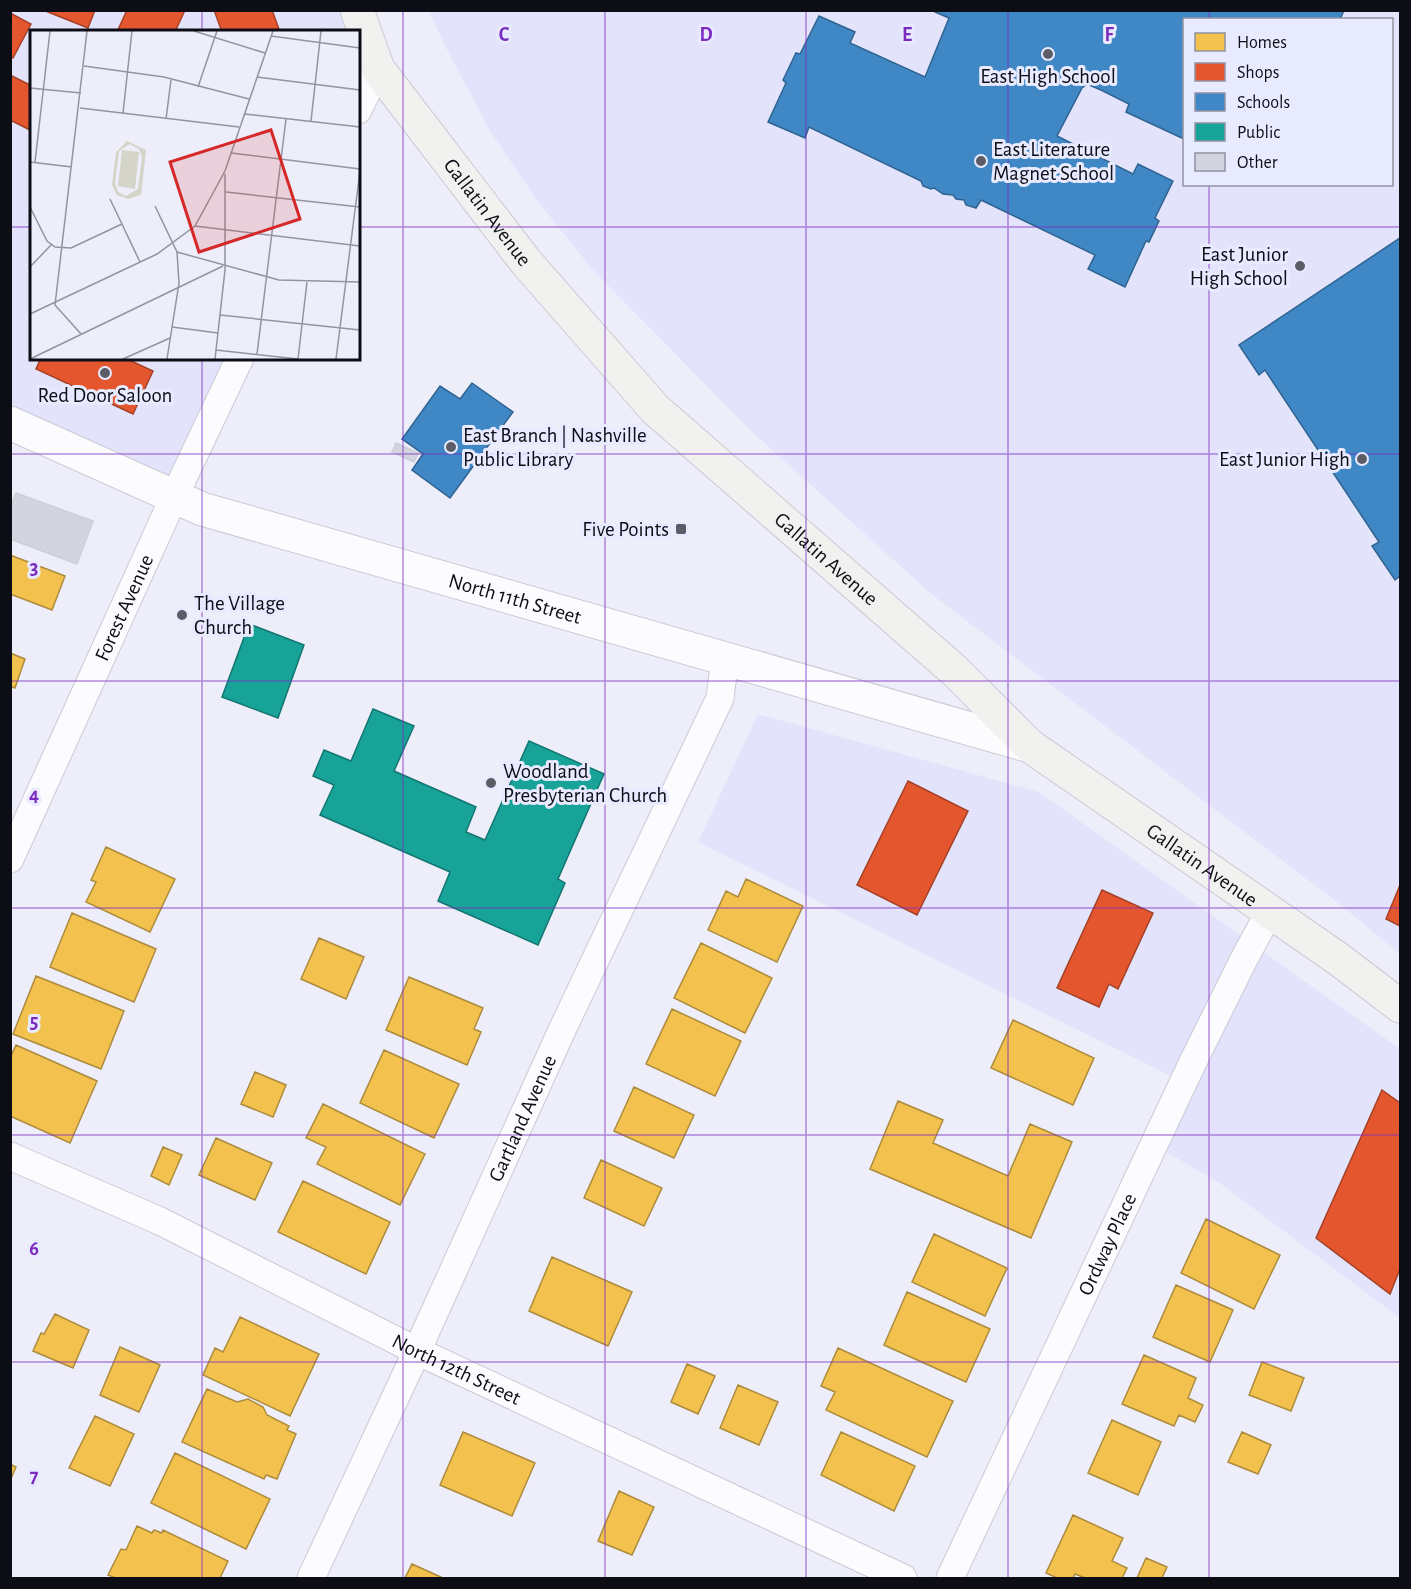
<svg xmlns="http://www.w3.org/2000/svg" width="1411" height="1589" font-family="'Alegreya Sans',sans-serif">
<rect width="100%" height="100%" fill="#edeefa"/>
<path fill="#e3e4fc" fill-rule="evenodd" d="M11,11h346l21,58 -19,41 -1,-78h-326v326l208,1 -66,138 -163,-74z
M429,11h971v943l-62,-51 -408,-310 -181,-164 -158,-161 -52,-65 -49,-72 -45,-85zM1184,20h208v164h-208z
M758,714l281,78 361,257v269l-179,-134 -68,-40 30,-62 -485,-240z"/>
<path fill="#f2c14e" stroke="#ad8b3d" stroke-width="1.5" d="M10,555l55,21 -13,34 -42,-16z
M10,653l15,6 -10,29 -5,-2z
M106,847l69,32 -25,53 -64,-30 10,-20 -5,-2z
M746,879l57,27 -26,56 -69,-32 18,-39 12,6z
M72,913l84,36 -22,53 -84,-35z
M319,938l45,19 -18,42 -45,-20z
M701,943l71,35 -27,55 -71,-35z
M36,976l88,35 -23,58 -88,-35z
M409,977l74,31 -9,21 7,3 -14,33 -81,-35z
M672,1009l69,32 -26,55 -69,-32z
M1013,1020l81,38 -21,47 -82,-37z
M16,1045l81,36 -27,62 -60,-27v-58z
M384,1050l75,34 -25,54 -74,-35z
M255,1072l31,13 -13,32 -32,-13z
M634,1087l60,28 -20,43 -60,-27z
M898,1101l45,19 -10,23 75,33 22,-52 42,18 -41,96 -161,-69z
M323,1104l102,50 -25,51 -83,-41 9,-17 -20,-9z
M216,1138l56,25 -17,37 -56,-25z
M163,1147l19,8 -13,30 -18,-9z
M601,1160l61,28 -18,38 -60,-28z
M303,1181l87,41 -24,52 -88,-42z
M1206,1219l74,36 -26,54 -73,-36z
M934,1234l73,34 -22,48 -73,-34z
M552,1257l80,35 -24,54 -79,-35z
M1176,1285l57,25 -23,52 -57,-25z
M907,1292l83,37 -24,53 -82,-37z
M55,1314l34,16 -16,38 -40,-17 8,-18 3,1z
M240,1317l79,37 -29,62 -87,-41 12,-27 8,4z
M120,1347l40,18 -21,47 -39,-17z
M838,1348l115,53 -26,56 -101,-47 9,-18 -14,-6z
M1144,1355l52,23 -8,20 15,7 -8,17 -16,-7 -5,11 -52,-22z
M1262,1362l42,16 -13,33 -42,-16z
M687,1364l28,12 -17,38 -27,-12z
M738,1385l40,17 -19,43 -39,-17z
M207,1389l30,13 11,-3 15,8 4,8 22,11 -2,4 9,4 -19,45 -11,-4 -2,4 -82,-37z
M95,1416l39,18 -24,52 -41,-18z
M1112,1420l49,22 -23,53 -50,-22z
M463,1432l72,31 -23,53 -72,-31z
M841,1432l74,34 -21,45 -73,-36z
M1242,1432l29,13 -13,29 -30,-12z
M175,1453l95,46 -24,50 -95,-46z
M10,1464l6,3 -6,14z
M619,1491l35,16 -22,48 -34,-14z
M1073,1515l50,23 -11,23 15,7 -5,10h-37l-10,-4 -2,4h-16l-11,-5z
M137,1526l15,7 2,-3 8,3 1,-3 65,31 -8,17h-104l-8,-3 13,-26 5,1z
M1146,1558l21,9 -5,11h-25z
M412,1564l31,14h-38z"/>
<path fill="#e4572e" stroke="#a44127" stroke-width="1.5" d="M43,10h52l-7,18z
M127,10h58l-10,22h-58z
M214,10h58l8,22h-58z
M10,13l21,11 -18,34 -3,-2z
M10,75l22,11v45l-22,-11z
M41,358h84l28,13 -20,43 -97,-45z
M908,781l60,30 -51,104 -60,-30z
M1400,885v41l-14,-7z
M1102,890l51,23 -35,76 -9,-5 -10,23 -42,-19z
M1382,1090l18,13v166l-10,25 -74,-56z"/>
<path fill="#3f88c5" stroke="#306390" stroke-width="1.5" d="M935,10h409l-4,10h-156v119l-58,-27 3,-8 -28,-14 -14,-6 -5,4 -25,48 76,38 5,-10 35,17 -18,37 4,3 -10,21 -3,-1 -21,46 -37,-18 7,-14 -114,-55 -5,8 -10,-3 -2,-5 -8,-1 -3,-4 -10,-1 -9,-6 -3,1 -8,-3 -2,-5 -112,-54 -4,11 -37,-16 18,-39 -3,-3 13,-27 4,1 19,-38 36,16 -5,11 75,34 24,-59 -14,-6z
M1400,238v338l-5,4 -23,-34 7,-4 -114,-172 -6,5 -20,-30z
M472,383l41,29 -63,86 -38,-28 11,-16 -21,-15 38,-53 20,13z"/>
<path fill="#17a398" stroke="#147671" stroke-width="1.5" d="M249,624l55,21 -26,73 -56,-21z
M373,709l41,17 -20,45 82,36 -10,25 19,8 44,-99 75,33 -46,105 7,4 -27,62 -100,-44 12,-29 -130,-57 14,-30 -21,-9 11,-26 27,11z"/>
<path fill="#d3d4e0" stroke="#cdced8" stroke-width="1.5" d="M396,443l22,10 -4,9 -22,-10z
M16,493l77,28 -16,43 -67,-25v-31z"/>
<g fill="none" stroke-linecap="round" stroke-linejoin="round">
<g stroke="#cacad5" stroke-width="29">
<g id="minor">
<path d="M358,110l20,-41"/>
<path id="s1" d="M10,859l164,-362 66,-139"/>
<path id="s2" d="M10,1156l150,65 257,130 486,227"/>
<path id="s3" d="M311,1578l106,-227 145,-321 158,-332 5,-40"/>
<path id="s4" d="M950,1578l241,-512 53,-107 25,-46"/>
</g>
</g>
<g stroke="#cacad5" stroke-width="35">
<g id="tertiary">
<path id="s5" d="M10,423l192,86 828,237"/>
</g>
</g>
<g stroke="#cacad5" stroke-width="35">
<g id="secondary">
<path id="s6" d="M357,10l21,59 148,193 129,147 300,262 75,75 307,212 63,48"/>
</g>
</g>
<use href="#minor" stroke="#fcfcfe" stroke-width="27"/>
<use href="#tertiary" stroke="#fcfcfe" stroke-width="33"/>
<use href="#secondary" stroke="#f1f1f0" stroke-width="33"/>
</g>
<path fill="none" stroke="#7b2cbf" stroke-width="1.5" stroke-opacity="0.55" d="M202,10v22M403,10v1568M605,10v1568M806,10v1568M1008,10v1568M1209,10v10M1209,184v1394M10,227h22M358,227h1042M202,358v1220M10,454h1390M10,681h1390M10,908h1390M10,1135h1390M10,1362h1390"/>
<g fill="#5b5c66" stroke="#e8eaff" stroke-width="2">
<circle cx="1048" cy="54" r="6"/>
<circle cx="981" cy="161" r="6"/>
<circle cx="1300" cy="266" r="6"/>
<circle cx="105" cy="373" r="6"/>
<circle cx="451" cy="447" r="6"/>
<circle cx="1362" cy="459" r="6"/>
<rect x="675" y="523" width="12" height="12" rx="3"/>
<circle cx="182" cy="615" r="6"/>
<circle cx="491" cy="783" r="6"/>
</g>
<g text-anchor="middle" stroke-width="6" stroke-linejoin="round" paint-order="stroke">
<g font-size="21" fill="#0d0d16" stroke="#e8eaff" text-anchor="start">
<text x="1048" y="83" text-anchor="middle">East High School</text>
<text x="993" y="156">East Literature<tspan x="993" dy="24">Magnet School</tspan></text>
<text x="1288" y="261" text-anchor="end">East Junior<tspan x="1288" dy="24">High School</tspan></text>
<text x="105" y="402" text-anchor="middle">Red Door Saloon</text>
<text x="463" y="442">East Branch | Nashville<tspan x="463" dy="24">Public Library</tspan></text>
<text x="1350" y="466" text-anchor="end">East Junior High</text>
<text x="669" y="536" text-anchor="end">Five Points</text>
<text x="194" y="610">The Village<tspan x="194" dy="24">Church</tspan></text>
<text x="503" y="778">Woodland<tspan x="503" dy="24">Presbyterian Church</tspan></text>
</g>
<g font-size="21" fill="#0d0d16" stroke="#e8eaff">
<text dy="7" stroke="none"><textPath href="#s6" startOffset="243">Gallatin Avenue</textPath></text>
<text dy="7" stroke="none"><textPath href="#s6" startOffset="729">Gallatin Avenue</textPath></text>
<text dy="7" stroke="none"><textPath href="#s5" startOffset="536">North 11th Street</textPath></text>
<text dy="7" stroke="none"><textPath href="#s1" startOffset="276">Forest Avenue</textPath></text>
<text dy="7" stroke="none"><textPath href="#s6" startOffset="1215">Gallatin Avenue</textPath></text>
<text dy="7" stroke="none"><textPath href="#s3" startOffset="506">Gartland Avenue</textPath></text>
<text dy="7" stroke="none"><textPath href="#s4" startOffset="369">Ordway Place</textPath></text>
<text dy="7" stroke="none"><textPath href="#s2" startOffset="495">North 12th Street</textPath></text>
</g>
</g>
<g transform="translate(30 30)">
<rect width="330" height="330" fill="#edeefa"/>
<path d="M97,111l19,9 -5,45 -13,4 -11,-4 -5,-10 4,-33zM100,114l9,5 3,8 -4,32 -12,7 -8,-4 -3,-9 4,-32zM92,120l17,2 -4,37 -17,-3z" fill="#d4d4c8" fill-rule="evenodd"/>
<path fill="none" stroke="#93949f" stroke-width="1.5" d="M164,1l71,22M241,6l89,12M54,36l80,11 85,22M227,47l103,13M168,57l19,-56M0,58l51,5M50,78l159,19M93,83l9,-82M215,84l115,13M136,89l5,-39M281,91l10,-90M201,123l129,16M0,132l42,5M5,132l15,-131M196,162l134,15M80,169l30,63M125,176l22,46 2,31 -12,76M0,177l17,34 8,6 16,1 51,-24M165,196l165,20M147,222l102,28 81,2M0,237l21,-22M0,284l127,-60 38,-28 30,-55 48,-140M190,285l140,15M142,297l46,6M51,304l-26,-29 32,-274M186,320l82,9M227,324l29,-235M0,329l193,-93M93,329l47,-21M185,329l10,-89v-96M268,329l9,-77M306,329l24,-188"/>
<path fill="#d62828" fill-opacity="0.15" stroke="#d62828" stroke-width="3" d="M241,100l29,89 -101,33 -29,-90z"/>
<rect width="330" height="330" fill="none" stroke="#0d0d16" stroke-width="3"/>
</g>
<g font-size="20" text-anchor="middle" font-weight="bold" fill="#7b2cbf" stroke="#e8eaff" stroke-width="6" stroke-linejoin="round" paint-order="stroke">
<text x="504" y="41">C</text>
<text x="706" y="41">D</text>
<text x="907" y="41">E</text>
<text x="1109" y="41">F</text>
<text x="34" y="574">3</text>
<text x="34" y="801">4</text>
<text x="34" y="1028">5</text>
<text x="34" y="1255">6</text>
<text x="34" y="1482">7</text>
</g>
<rect width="1411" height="1589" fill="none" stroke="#0d0d16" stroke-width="24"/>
<rect x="1183" y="18" width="210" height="168" fill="#e8eaff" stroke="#9092a2" stroke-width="1.5"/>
<rect x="1195" y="33" width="30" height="18" fill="#f2c14e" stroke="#9092a2" stroke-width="1.5"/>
<text x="1237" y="48" font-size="18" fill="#0d0d16">Homes</text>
<rect x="1195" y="63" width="30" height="18" fill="#e4572e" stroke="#9092a2" stroke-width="1.5"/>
<text x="1237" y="78" font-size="18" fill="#0d0d16">Shops</text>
<rect x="1195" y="93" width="30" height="18" fill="#3f88c5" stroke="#9092a2" stroke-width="1.5"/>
<text x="1237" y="108" font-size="18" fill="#0d0d16">Schools</text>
<rect x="1195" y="123" width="30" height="18" fill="#17a398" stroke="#9092a2" stroke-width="1.5"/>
<text x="1237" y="138" font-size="18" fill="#0d0d16">Public</text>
<rect x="1195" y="153" width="30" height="18" fill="#d3d4e0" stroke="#9092a2" stroke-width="1.5"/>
<text x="1237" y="168" font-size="18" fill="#0d0d16">Other</text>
</svg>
